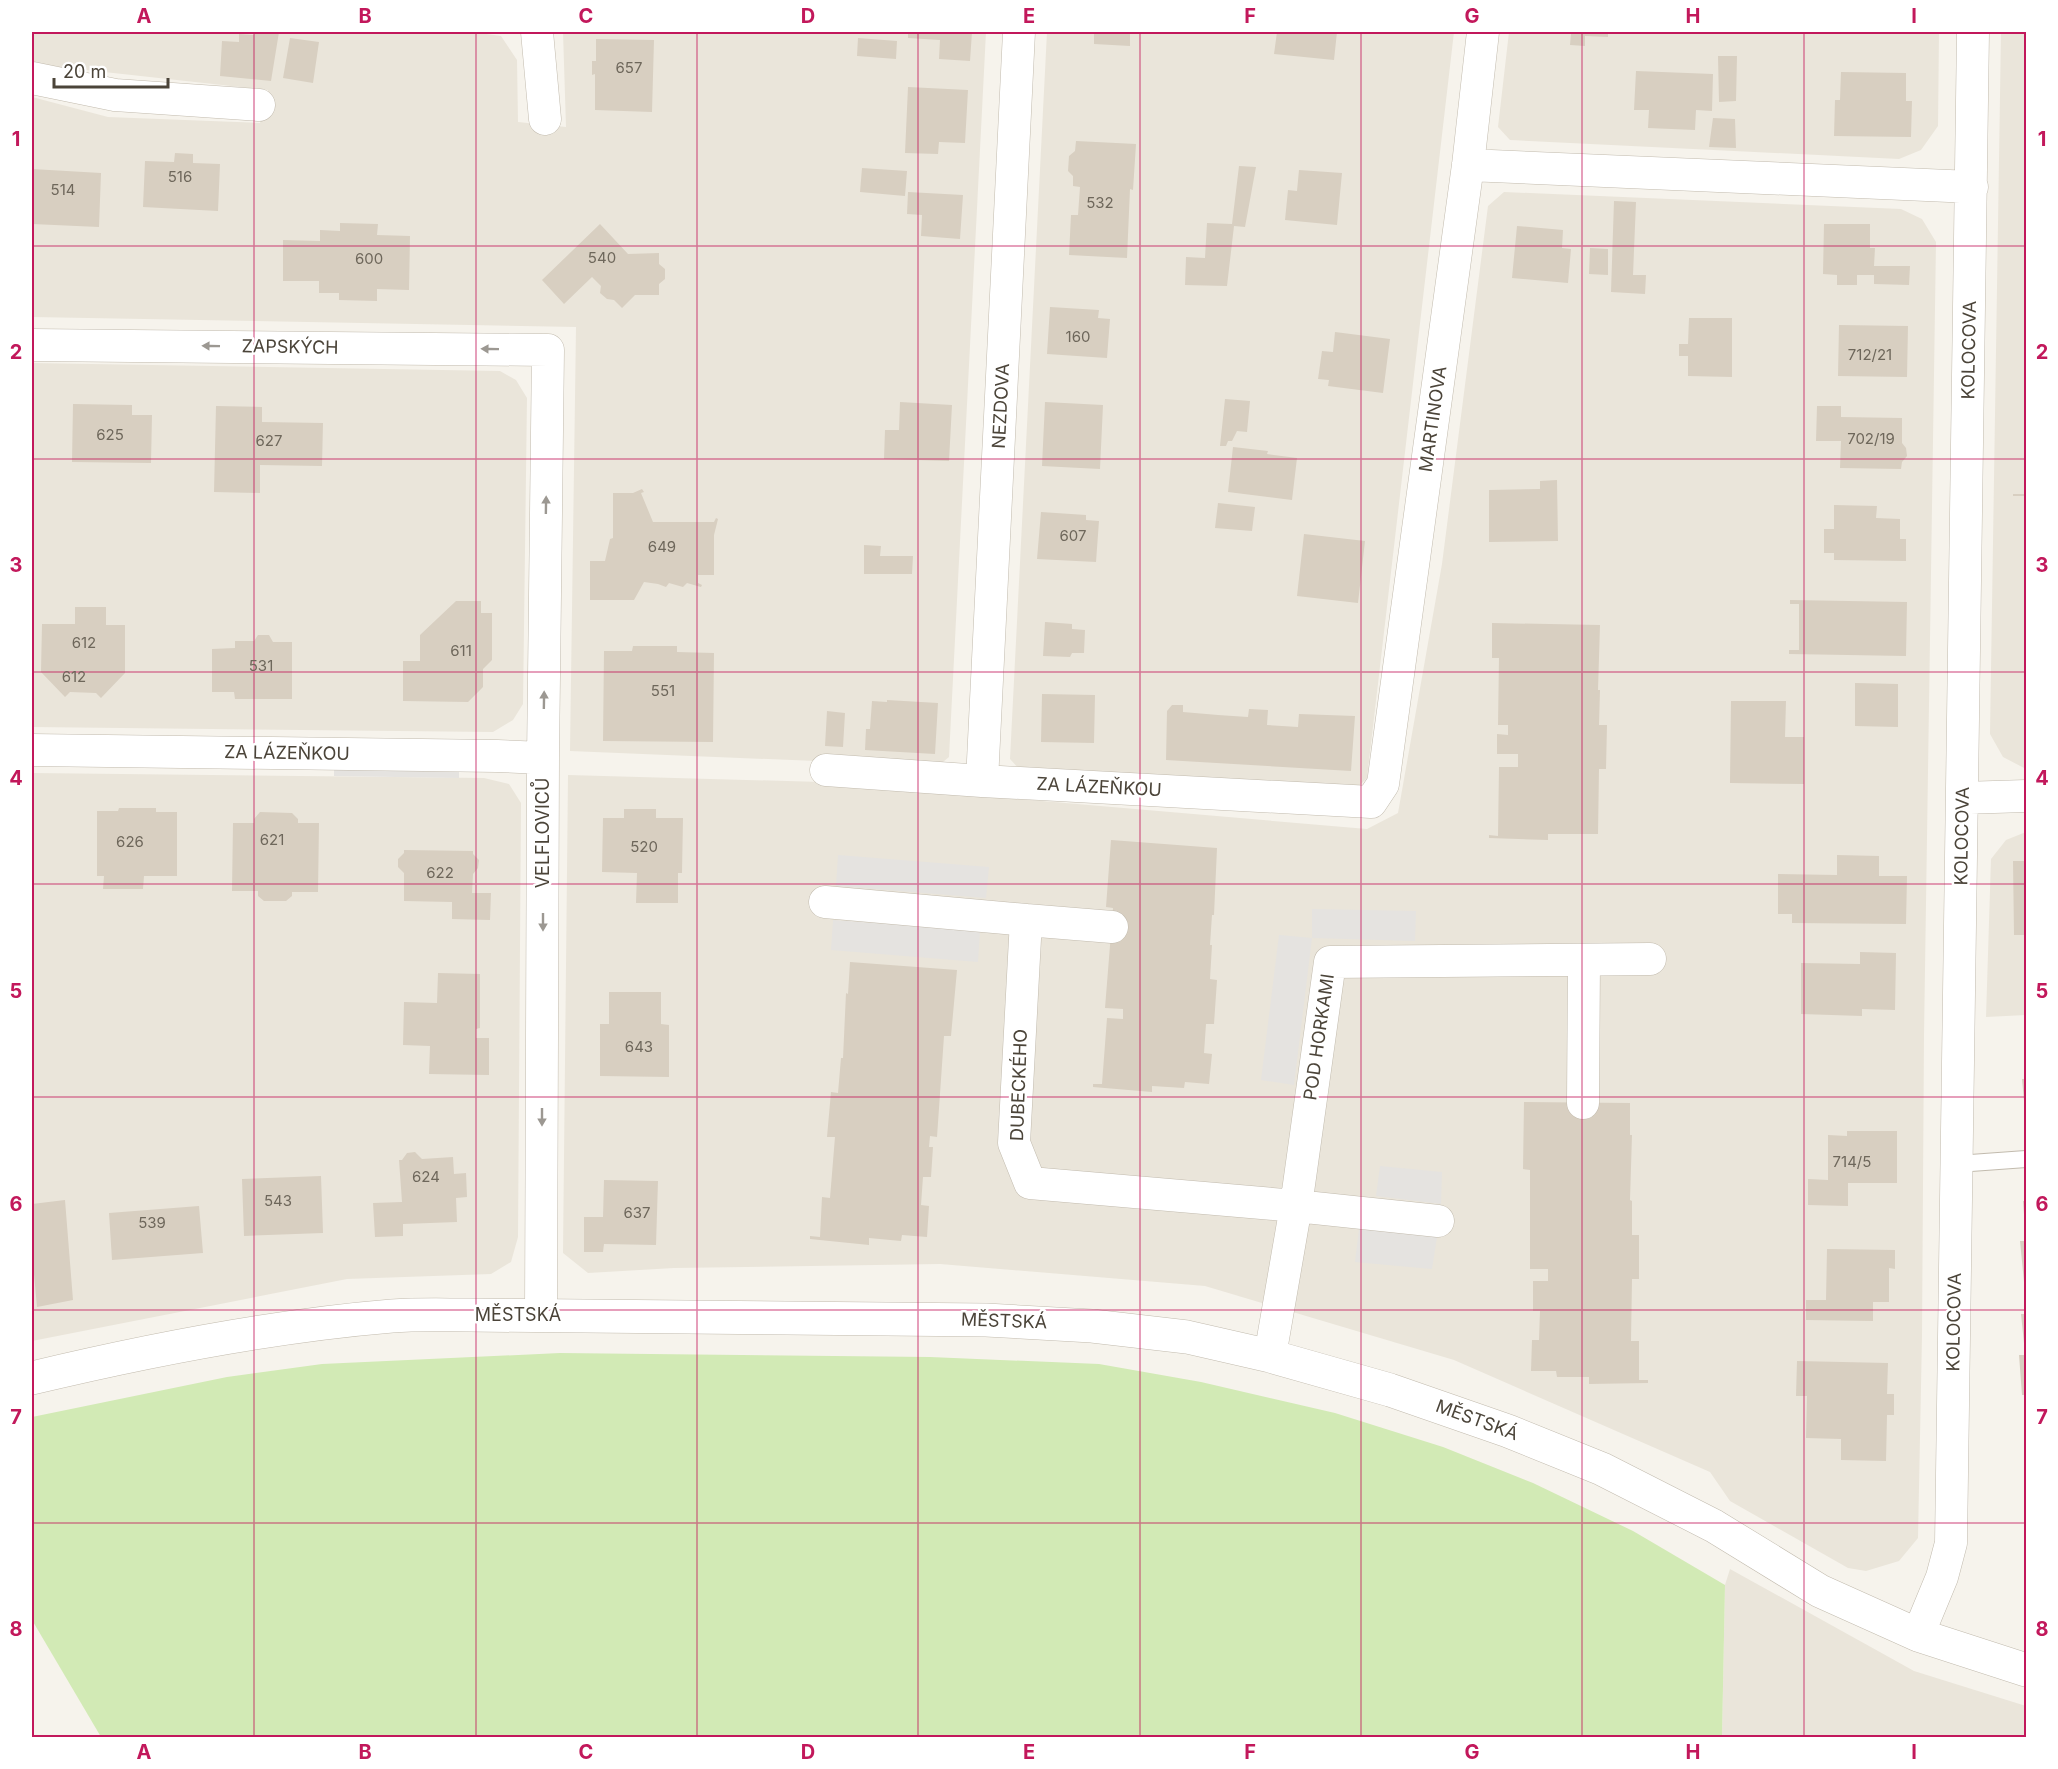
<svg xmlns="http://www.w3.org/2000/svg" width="2058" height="1769" font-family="Inter,sans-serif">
<rect width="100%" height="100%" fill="#f6f3ec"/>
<path fill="#eae5da" d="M32,32h440l29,4 16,24 1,62 48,5 -3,-95h423l-37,725 -11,9 -368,-15 6,-424 -544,-10v-220l76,20 152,6 8,-33 -236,-26z
M1047,32h407l-87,746 -11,11 -334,-17 -12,-13z
M1509,32h430l-1,94 -17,24 -22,9 -389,-19 -12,-13z
M2001,32h25v737l-23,-12 -13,-23z
M1504,192l397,17 21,10 14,23 -12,794 -2,300 -4,202 -19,23 -33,10 -18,-3 -118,-67 -20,-29 -256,-112 -249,-74 -265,-22 -266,4 -86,5 -25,-20 5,-478 253,7 546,47 31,-16 44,-249 46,-358z
M32,363l468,8 16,9 11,18 -4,306 -10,16 -20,12 -461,-5z
M32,773l452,5 25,6 12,19 -3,434 -7,25 -20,12 -144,5 -315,62z
M2026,832v183l-40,2 5,-158 15,-19z
M1730,1569l184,102 112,35v31l-304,1 3,-153z"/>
<path fill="#d2eab5" d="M560,1353l370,4 169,7 102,18 134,31 108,34 90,36 100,48 92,54 -3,152h-1621l-69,-117v-203l195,-40 95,-13z"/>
<path fill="#e5e3e0" d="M334,764l125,1v13l-125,-2z
M838,855l151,12 -3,31 -150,-12z
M1312,909l104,2 -1,30 -103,-3 -18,147 -33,-5 18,-145 33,3z
M833,920l147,11 -2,31 -147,-12z
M1380,1166l62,6 -1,32 -65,-8z
M1359,1229l78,8 -5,32 -77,-7z"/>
<path fill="#d8cfc1" d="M254,32h25l-8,49 -51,-5 2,-35 17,1v-8l15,1z
M908,32h64l-2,29 -31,-2 1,-19 -32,-2z
M1094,32h36v14l-36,-2z
M1277,32h60l-3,28 -60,-6z
M1559,32h49v5l-23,-1v10l-15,-1 1,-11 -12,-1z
M290,38l29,4 -6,41 -30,-5z
M858,38l39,3 -1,18 -39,-3z
M596,39l58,1 -2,72 -57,-2v-36l-3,1v-14h4z
M1718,56h19l-1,45 -17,1z
M1636,71l77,3 -1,37 -16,-1 -1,20 -47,-2 1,-18h-15z
M1841,72l65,1v28h6l-1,36 -77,-1 1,-36h5z
M908,87l60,3 -3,53 -26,-1 -1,12 -33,-1z
M1713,118l22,1 1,29 -27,-1z
M1076,141l60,3 -3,46 -3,-1 -3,69 -58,-3 2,-40h7l2,-28 -7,-1v-10l-5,-5 1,-15 6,-5z
M175,153l18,1v9l27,1 -2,47 -75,-4 2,-46 29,1z
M1239,166l17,1 -11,60 -11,-1 -7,60 -42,-1 1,-28 19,1 2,-35 25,1z
M862,168l45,3 -2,25 -45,-4z
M32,169l69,4 -2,54 -67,-3z
M1299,170l43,3 -5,52 -52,-5 3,-30 9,1z
M908,192l55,3 -3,44 -39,-3 1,-21 -15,-1z
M1614,201l22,1 -3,73h13l-1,19 -34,-2z
M340,223l38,1 -1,11 33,1 -1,54 -32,-1v12l-38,-1v-7h-20v-12h-36v-41l37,1v-11l20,1z
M600,224l28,30 31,-1v11l6,5v10l-6,5v11h-24l-13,13 -8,-8 -7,-1 -7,-6 1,-7 -9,-9 -28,27 -22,-24z
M1824,224h46v24h5l-1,18h36l-1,19 -35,-1v-9h-17v10h-20v-10l-14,-1z
M1517,226l46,4 -1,18 9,1 -3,34 -56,-5z
M1590,248l18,1v26l-19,-1z
M1050,307l49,3 -1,8 12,1 -3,39 -60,-4z
M1689,318h43v59l-44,-1v-20h-9v-12h9z
M1839,325l69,1 -1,51 -69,-1z
M1335,332l55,7 -7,54 -55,-7 1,-6 -11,-1 4,-28 11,1z
M1225,399l25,2 -3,31 -10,-1 -5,10h-4l-2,5h-6z
M900,402l52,3 -3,56 -65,-2 1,-29h14z
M1045,402l58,3 -3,64 -58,-3z
M73,404l59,1v10h20l-1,48 -79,-1z
M216,406l46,1v15l61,1 -1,43 -62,-1v28l-46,-1z
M1817,406h24v11l61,1v25l4,5 1,8 -5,6 -1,7 -61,-1 1,-27h-25z
M1233,447l35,4 -1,3 30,4 -5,42 -64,-8z
M1557,480l1,61 -69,1v-52l51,-1v-8z
M642,489l2,3 -3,1 12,29h61l2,-4 2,1 -4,16v40h-16v8l4,2 -1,2 -14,-4 -4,4 -14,-4 -3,4 -8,-3 -14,-2 -10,18h-44v-39h15l5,-22 3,-1v-45h20z
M2013,494h13v2h-13z
M1218,503l37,4 -3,24 -37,-3z
M1834,505l43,1 -1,12 24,1v20h6v22l-72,-1v-7h-10v-24h10z
M1041,512l45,3v5l13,1 -3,41 -59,-3z
M1304,534l61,7 -7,62 -61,-7z
M864,545l17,1 -1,10h33l-1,18h-48z
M1790,600l117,2 -1,54 -117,-2v-4h10v-46h-9z
M456,601h25v12h11v47l-9,9v18l-15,15 -65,-1v-40h17v-26z
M75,607h31v18h19v48l-24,25 -5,-5 -26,-1 -5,5 -24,-25 1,-48h33z
M1045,622l27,2v5l13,1 -1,23h-12l-2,4 -27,-1z
M1492,623l108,2 -2,65h2l-1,35h8l-1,44h-7l-1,65h-50v6l-59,-2v-3l9,1 1,-69h19v-13h-21v-20l11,1v-10h-10l1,-67h-7z
M258,635h11l4,7h19v57h-57l-1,-7h-22v-43l23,-1v-7h19z
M633,646h44v6l37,1 -1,89 -110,-1 1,-90h28z
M1855,683l43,1v43l-43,-1z
M1042,694l53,1 -1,48 -53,-1z
M887,700l51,3 -3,51 -70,-4 1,-21h4l2,-28 15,1z
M1731,701h55l-1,36h19v47l-74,-1z
M1172,705h11v7l35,3 30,2 1,-8 19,1 -1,15 31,2 1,-13 56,2 -4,55 -185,-11 1,-49z
M827,711l18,2 -2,34 -18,-1z
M119,808h37v4h21v64h-33l-1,13h-40l1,-13h-7v-65h21z
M624,809h32v9h27l-1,55h-4v30h-42l1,-30 -35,-1 1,-54h21z
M260,812l32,1 6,6v4h21l-1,69h-26v4l-6,5h-22l-6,-5v-5h-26l1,-68h21v-4z
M1111,840l106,8 -3,67h-2l-2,30h2l-2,34 7,1 -3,44h-8l-2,29 8,1 -3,30 -24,-2 -1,6 -32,-2v6l-59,-5v-3h9l5,-66 16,1v-10l-18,-1 8,-100 -7,-1z
M404,850l69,1v3l6,6 -1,8 -5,6 -1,19h19l-1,27 -38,-1v-17l-48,-1v-28l-6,-6v-8l6,-6z
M1837,855l42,1v20h28l-1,48 -114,-1v-9h-14v-40l59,1z
M2013,861h13v74h-12z
M1860,952l36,1 -1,57 -33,-1v7l-61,-2v-51l59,1z
M850,962l107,8 -6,66h-7l-7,101 -7,-1 -1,11h4l-2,30h-8l-2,28 8,1 -2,31 -25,-2 -1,6 -32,-3v7l-59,-6v-3l10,1 2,-40 8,1 5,-61h-8l4,-45 7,1 3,-35h2l3,-65 2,1z
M438,973l42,1v54l-4,1v9h13v37l-60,-1 1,-28 -27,-1 1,-43 33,1z
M609,992h52v32l8,1v52l-69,-1v-52h9z
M2022,1079h4v33h-1z
M1524,1102l106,1v32h2l-2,65 2,1v34h7v44h-7l-1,62h8v39h9v3l-59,1v-7h-32l-1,-6h-25l1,-31h7l1,-29h-7v-30h15v-12h-18v-99l-7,-1z
M1847,1131h50v52h-49v23l-40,-1v-26l20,1v-45l19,1z
M415,1152l7,7 31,-2 1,17 12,-1 1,24 -11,1 1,24 -54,2v12l-28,1 -2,-34 29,-1 -3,-42h3l5,-7z
M321,1176l2,57 -79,3 -2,-57z
M604,1180l54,1 -2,64 -52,-1 -1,8h-19v-35h19z
M65,1200l8,100 -36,7 -3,-33 -2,1v-71z
M2023,1201h3v27h-1z
M199,1206l4,47 -91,7 -3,-47z
M2020,1241h6v40l-2,1z
M1827,1249l68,1v19l-6,-1v34h-16v19l-67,-1v-20h20z
M2021,1314h5v39h-1z
M2019,1355h7v40h-4z
M1797,1361l91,2 -1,31h7v21h-7l-1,46 -45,-1v-21l-35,-1 1,-42h-11z"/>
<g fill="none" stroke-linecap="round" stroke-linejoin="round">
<g stroke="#c2bbae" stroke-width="18">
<path id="service" d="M1957,1164l69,-5"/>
</g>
<g stroke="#c2bbae" stroke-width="33">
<path id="minor" d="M537,32l8,87
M32,78l83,17 144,10
M1468,165l504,22
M32,345l516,5 -5,408 -2,557
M32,750l465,6 46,2
M826,770l156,11 389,21 12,-18 85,-619 15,-133
M982,781l37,-749
M1962,798l64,-2
M825,902l201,18 -12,223 16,40 266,23 142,15
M1026,920l86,7
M1583,1103l1,-143
M1270,1356l26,-150 34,-244 320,-3
M1918,1635l24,-58 9,-34 22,-1511"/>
</g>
<g stroke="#c2bbae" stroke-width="34">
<path id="tertiary" d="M32,1378c117,-28 239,-52 360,-62 26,-2 52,-1 78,-1l516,5 106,6 95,11 83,19 120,34 118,41 94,38 112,57 106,65 98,44 108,35"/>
</g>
<use href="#service" stroke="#fff" stroke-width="16"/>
<use href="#minor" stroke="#fff" stroke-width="32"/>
<use href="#tertiary" stroke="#fff" stroke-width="33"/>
</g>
<defs><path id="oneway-solid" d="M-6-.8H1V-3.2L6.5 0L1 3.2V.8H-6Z" transform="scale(1.5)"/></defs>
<g fill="#9c9892">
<use href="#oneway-solid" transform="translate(211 346) rotate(-179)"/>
<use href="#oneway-solid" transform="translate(490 349) rotate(-179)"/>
<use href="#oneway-solid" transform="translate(546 505) rotate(-89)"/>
<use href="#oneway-solid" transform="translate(544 700) rotate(-89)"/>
<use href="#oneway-solid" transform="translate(543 922) rotate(90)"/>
<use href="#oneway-solid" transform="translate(542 1117) rotate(90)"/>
</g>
<path fill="none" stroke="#c2185b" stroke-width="1.5" stroke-opacity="0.55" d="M254,32v1706M476,32v1706M697,32v1706M918,32v1706M1140,32v1706M1361,32v1706M1582,32v1706M1804,32v1706M32,246h1994M32,459h1994M32,672h1994M32,884h1994M32,1097h1994M32,1310h1994M32,1523h1994"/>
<g text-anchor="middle" stroke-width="5" stroke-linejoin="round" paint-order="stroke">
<g font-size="15" fill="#6e675b">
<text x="629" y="73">657</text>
<text x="180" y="182">516</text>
<text x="63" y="195">514</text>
<text x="1100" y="208">532</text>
<text x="602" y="263">540</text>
<text x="369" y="264">600</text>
<text x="1078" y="342">160</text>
<text x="1870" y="360">712/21</text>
<text x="110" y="440">625</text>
<text x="1871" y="444">702/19</text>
<text x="269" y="446">627</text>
<text x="1073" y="541">607</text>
<text x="662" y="552">649</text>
<text x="84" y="648">612</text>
<text x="461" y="656">611</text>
<text x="261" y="671">531</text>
<text x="74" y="682">612</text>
<text x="663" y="696">551</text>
<text x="272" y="845">621</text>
<text x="130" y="847">626</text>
<text x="644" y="852">520</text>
<text x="440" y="878">622</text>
<text x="639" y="1052">643</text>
<text x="1852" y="1167">714/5</text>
<text x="426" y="1182">624</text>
<text x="278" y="1206">543</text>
<text x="637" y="1218">637</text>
<text x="152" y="1228">539</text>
</g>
<g font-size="18" fill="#4b4439" stroke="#fff">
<text transform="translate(290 347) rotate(1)" y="6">ZAPSKÝCH</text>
<text transform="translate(1969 350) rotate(-89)" y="6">KOLOCOVA</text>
<text transform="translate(1001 406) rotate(-87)" y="6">NEZDOVA</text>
<text transform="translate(1433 419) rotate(-82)" y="6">MARTINOVA</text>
<text transform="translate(287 753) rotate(1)" y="6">ZA LÁZEŇKOU</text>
<text transform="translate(1099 787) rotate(3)" y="6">ZA LÁZEŇKOU</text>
<text transform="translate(543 833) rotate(-90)" y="6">VELFLOVICŮ</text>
<text transform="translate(1962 836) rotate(-89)" y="6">KOLOCOVA</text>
<text transform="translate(1319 1037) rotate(-82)" y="6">POD HORKAMI</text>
<text transform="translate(1019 1085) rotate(-88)" y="6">DUBECKÉHO</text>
<text x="518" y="1321">MĚSTSKÁ</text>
<text transform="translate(1004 1321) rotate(2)" y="6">MĚSTSKÁ</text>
<text transform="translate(1954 1322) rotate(-89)" y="6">KOLOCOVA</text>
<text transform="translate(1477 1420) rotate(20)" y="6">MĚSTSKÁ</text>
</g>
</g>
<rect width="2058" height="1769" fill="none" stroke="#ffffff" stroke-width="66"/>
<path d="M54 78v9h114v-9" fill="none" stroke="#4b4439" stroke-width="3"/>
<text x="63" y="78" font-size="18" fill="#4b4439" stroke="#ffffff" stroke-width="4.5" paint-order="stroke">20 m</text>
<rect x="33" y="33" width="1992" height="1703" fill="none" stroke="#c2185b" stroke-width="2"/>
<g font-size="20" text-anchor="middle" font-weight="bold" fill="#c2185b">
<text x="144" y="23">A</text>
<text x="365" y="23">B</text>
<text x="586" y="23">C</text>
<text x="808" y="23">D</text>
<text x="1029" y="23">E</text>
<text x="1250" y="23">F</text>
<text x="1472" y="23">G</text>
<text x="1693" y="23">H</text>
<text x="1914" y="23">I</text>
<text x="16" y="146">1</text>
<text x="2042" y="146">1</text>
<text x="16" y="359">2</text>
<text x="2042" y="359">2</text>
<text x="16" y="572">3</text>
<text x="2042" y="572">3</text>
<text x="16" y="785">4</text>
<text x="2042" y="785">4</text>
<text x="16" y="998">5</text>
<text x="2042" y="998">5</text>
<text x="16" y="1211">6</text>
<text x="2042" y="1211">6</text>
<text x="16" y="1424">7</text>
<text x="2042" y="1424">7</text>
<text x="16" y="1636">8</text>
<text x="2042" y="1636">8</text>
<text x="144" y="1759">A</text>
<text x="365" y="1759">B</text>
<text x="586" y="1759">C</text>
<text x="808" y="1759">D</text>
<text x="1029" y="1759">E</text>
<text x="1250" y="1759">F</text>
<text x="1472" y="1759">G</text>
<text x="1693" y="1759">H</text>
<text x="1914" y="1759">I</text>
</g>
</svg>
